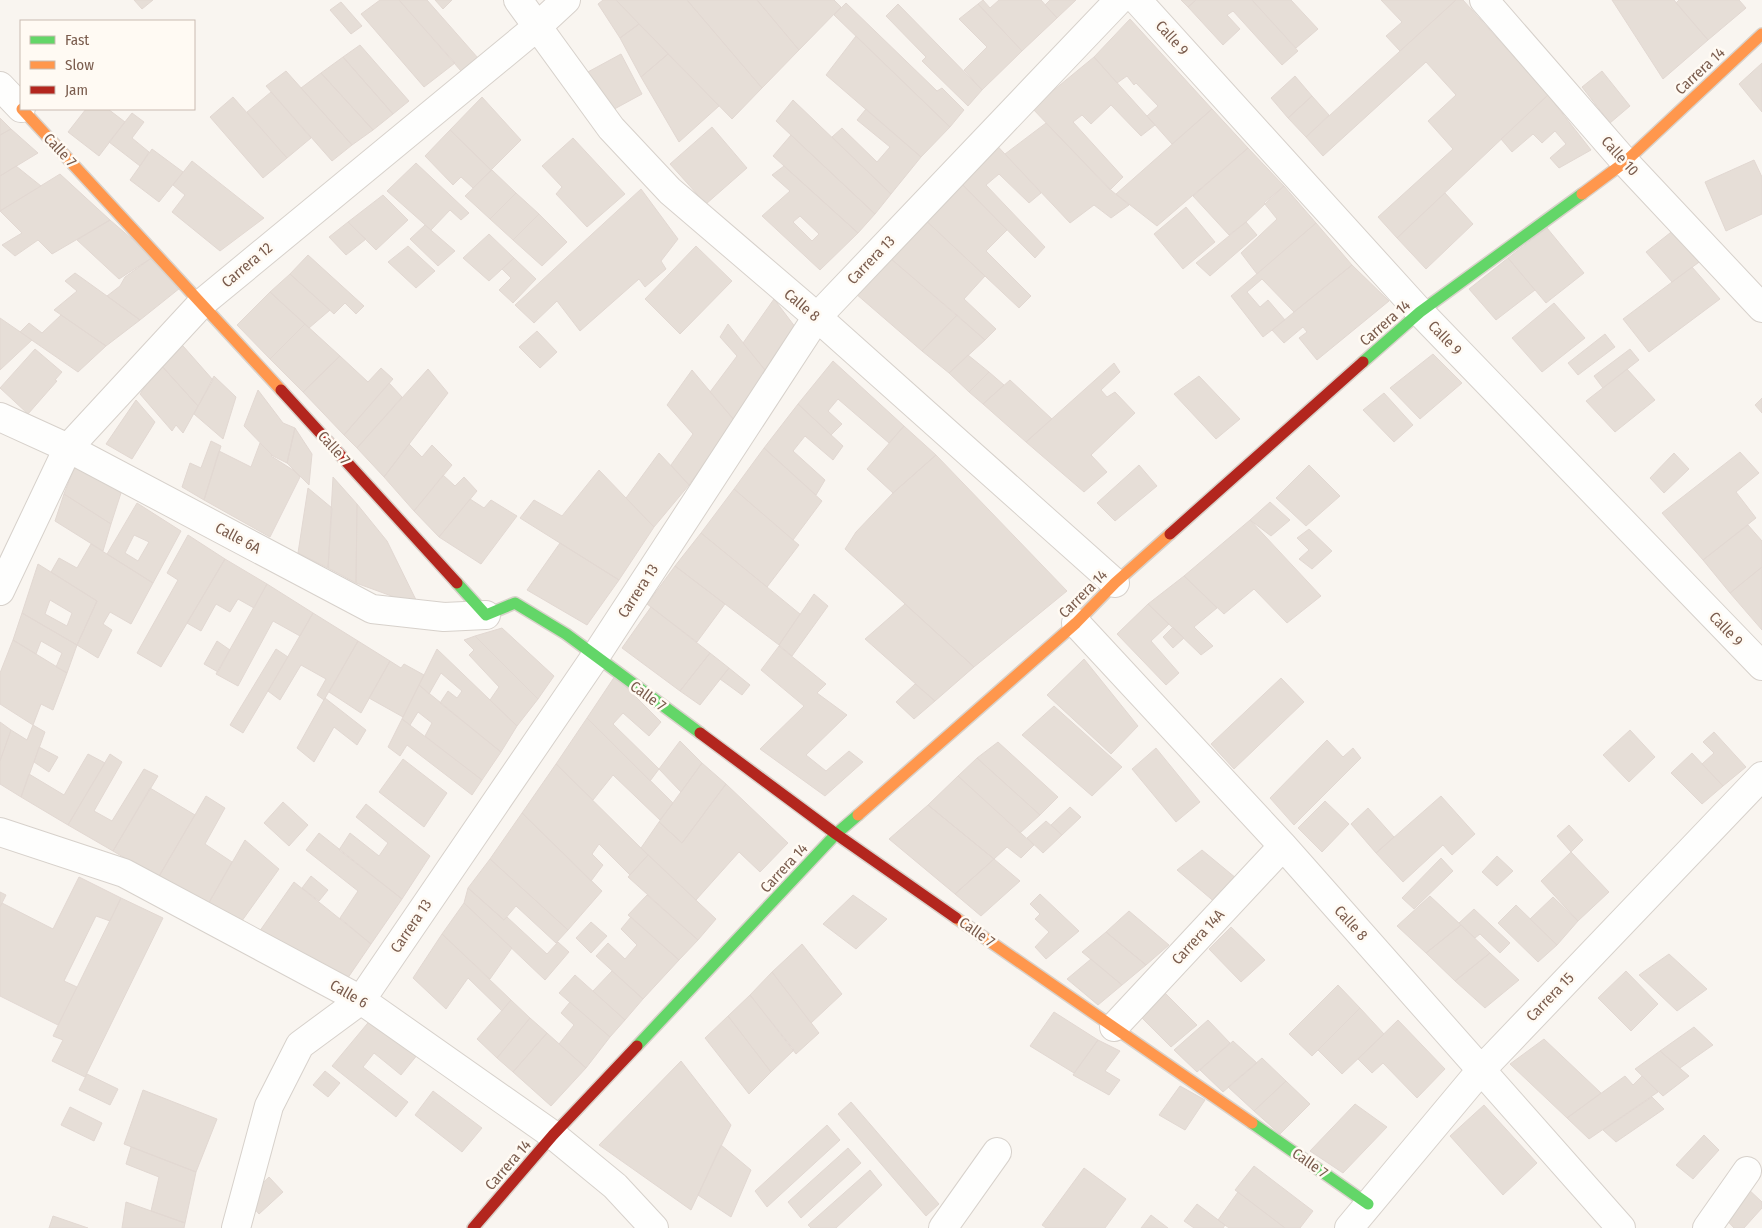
<svg xmlns="http://www.w3.org/2000/svg" width="1762" height="1228" font-family="'Fira Sans Condensed',sans-serif">
<rect width="100%" height="100%" fill="#f9f5f0"/>
<path fill="#e6ded7" stroke="#e2d8d2" fill-rule="evenodd" d="M134,0h19l-11,9z
M380,0h19l56,63 -31,24 -63,-73z
M399,0h28l51,58 -17,13z
M435,0h17l-9,9z
M603,0h13l23,24 -19,14 -22,-34z
M616,0h71l75,88 -30,31z
M687,0h70l42,50 -37,38z
M757,0h77l7,7 -42,43z
M983,0l7,8 9,-8h42l16,18 -35,33 -44,-47z
M1050,0h26l-19,18 -12,-13z
M1181,0h15l-8,7z
M1196,0h56l46,51 -16,14 -49,-54 -6,4 13,14 -17,16 -35,-38z
M1252,0h39l27,29 -22,19z
M1381,0h75l-56,51 -14,-15 16,-14z
M1456,0h7l85,95 -151,143 -19,-21 75,-68 -25,-28 28,-26 -30,-33 -103,94 -17,-19z
M1612,0h62l34,40 -45,39z
M1679,0h60l7,8 -38,32 -32,-37z
M341,2l21,24 -11,8 -21,-24z
M846,3l91,88 5,-3 22,22 -14,17 -116,-112z
M898,4l84,86 -14,16 -46,-45 4,-4 -40,-41z
M978,4l44,47 -40,39 -18,-20 23,-23 -28,-28z
M1130,19l82,90 -40,35 -25,-28 11,-10 -22,-23 -2,2 -7,-9 -10,7 -23,-26z
M639,24l29,30 -27,23 -21,-39z
M856,36l94,91 -29,30 -95,-82z
M360,45l49,56 -16,13 -50,-57z
M621,54l21,40 -35,19 -21,-40z
M668,54l51,52 -40,36 -38,-65z
M343,57l50,57 -20,16 -52,-57z
M1094,57l61,68 -14,11 -30,-31 -20,19 -9,-9 -9,7 50,55 -13,13 -78,-82z
M1762,63v49l-23,-28z
M286,71l66,74 -20,16 -66,-75z
M1602,71l28,35 -20,17 -28,-36z
M321,73l52,57 -21,15 -51,-57z
M1295,76l17,20 -24,22 -17,-20z
M271,92l40,46 -24,20 -40,-46z
M1548,95l43,55 -32,18 -9,-10 16,-14 -11,-13 -13,12 -9,-9 -21,18 -11,-13z
M1312,96l17,19 -23,22 -18,-19z
M233,97l54,61 -24,20 -53,-61z
M482,97l39,43 -30,30 -41,-40z
M793,100l98,94 -16,20 -99,-93z
M86,109h22l17,13 -26,34 -31,-24z
M866,109l55,48 -30,37 -59,-57 10,-9 35,34 13,-15 -33,-27z
M1212,109l36,39 -91,78 -41,-32z
M132,113l12,9 -12,16 17,14 -9,14 -31,-24z
M0,118l11,11 -11,6z
M1046,123l66,68 17,14 -18,13 -17,-13 -24,18 -65,-69z
M712,127l35,41 -41,36 -36,-40z
M11,129l27,24 -38,23v-41z
M450,130l41,40 -18,18 -12,-11 -8,8 -28,-29z
M791,135l84,79 -17,19 -85,-77z
M573,138l52,56 -38,33 -31,-33 6,-7 -20,-21z
M991,139l50,54 -12,10 -30,-29 -13,11 59,62 -10,11 -80,-81z
M1248,148l36,38 -38,36 -17,13 -36,-39z
M152,149l31,23 -24,30 -29,-22z
M1754,160l8,17v37l-36,17 -21,-49z
M192,161l72,57 -44,33 -48,-39 13,-17 -12,-10z
M416,163l53,50 -8,7 -11,-10 -19,20 -44,-39z
M16,166l25,20 -41,25v-35z
M784,166l74,67 -38,37 -58,-54 28,-25 -18,-16zM800,216l19,18 -7,7 -19,-19z
M492,170l24,23 -26,26 -25,-23z
M60,174l50,46 -58,34 -14,-14 -23,16 -13,-11 20,-12 -22,-22z
M955,177l52,53 -21,21 45,45 -12,12 -100,-94z
M1284,186l32,37 -59,51 -16,-21 36,-34 -13,-16z
M641,189l37,50 -17,22 5,8 -21,18 -6,-8 -59,52 -23,-30 -23,22 -19,-18z
M516,193l23,21 -26,26 -23,-21z
M1445,193l28,31 -47,45 -29,-31z
M383,195l25,25 -32,30 -28,-28z
M1186,207l29,35 -32,27 -29,-35z
M539,214l28,28 -25,24 -29,-26z
M919,214l66,62 -21,23 32,30 -11,11 -102,-88z
M110,220l43,37 -34,22 -42,-39z
M348,222l18,17 -20,16 -17,-18z
M1246,222l11,13 -47,41 -14,-13z
M1316,223l36,42 -58,47 -32,-33 -15,13 13,15 8,-7 17,20 -22,17 -32,-41z
M425,225l30,26 -17,15 -28,-27z
M1547,228l37,45 -38,30 -38,-45z
M1675,229l27,31 -30,22 -26,-30z
M489,234l25,24 -25,23 -26,-23z
M408,246l27,25 -19,17 -28,-26z
M696,246l36,35 -52,53 -35,-35z
M883,252l74,63 -35,36 -74,-64z
M308,255l56,51 -8,8 -11,-11 -11,11 -44,-40z
M153,257l27,31 -40,32 -33,-24 13,-10 5,-9z
M514,258l22,21 -23,24 -14,-13 12,-12 -9,-9z
M1508,258l27,32 -39,30 -27,-31z
M1352,265l37,36 -72,59 -18,-22 8,-6 -4,-5 -19,16 -12,-13z
M1692,267l28,32 -71,53 -26,-33z
M75,273l32,23 33,24 -34,26 -52,-36 23,-19 -12,-10z
M290,274l40,36 -21,18 -39,-36z
M270,292l35,32 -35,35 -33,-34z
M774,299l25,33 -30,43 -26,-32z
M1554,303l31,35 -43,34 -30,-34z
M61,315l45,31 -28,26 -58,-40 9,-9 13,10z
M957,315l28,25 -36,33 -27,-22z
M0,318l32,22 -32,30z
M305,324l35,32 -37,36 -33,-33z
M728,324l41,51 -34,46 -25,-29 27,-36 -17,-19z
M537,331l20,21 -17,16 -21,-21z
M1605,334l10,13 -37,28 -10,-12z
M176,338l37,42 -15,26 -38,-42z
M35,349l27,23 -7,8 2,1 -29,33 -28,-26z
M1630,349l9,11 -36,28 -9,-12z
M1433,354l29,29 -42,36 -30,-31z
M968,355l21,17 -20,20 -20,-19z
M340,356l28,26 13,-14 12,11 -49,56 -41,-43z
M833,361l71,65 -15,17 -51,-44 -10,12 14,13 -11,11 -33,-31z
M1114,363l6,9 -19,18 6,7 8,-5 20,21 -44,42 16,17 -23,20 -58,-50z
M160,364l38,42 -15,27 -7,-8 -4,6 -32,-37z
M428,369l20,24 -64,84 -27,-29z
M1627,369l28,31 -40,32 -29,-31z
M692,370l43,51 -46,64 -18,-20 22,-31 -26,-29z
M989,372l15,13 -21,19 -14,-12z
M214,376l22,21 -13,42 -29,-25z
M1199,376l41,43 -24,20 -42,-45z
M1010,380l42,39 -26,23 -43,-38z
M389,383l13,14 -45,51 -13,-13z
M258,390l25,33 12,5 -8,35 -14,-7 -29,-30z
M1384,393l29,32 -19,17 -31,-32z
M1762,398v15l-7,-8z
M136,400l19,22 -23,37 -26,-15z
M798,404l45,42 -10,14 -28,-24 -12,15 32,29 -9,15 -52,-47z
M904,426l32,29 -43,38 -26,-24z
M295,428l17,26 -3,31 -22,-22z
M211,441l10,5 -17,54 -22,-13 8,-24 11,5z
M260,443l12,12 -1,1 22,14 7,7 -30,60 -66,-37 15,-49 32,16z
M409,444l13,13 10,-12 20,20 -38,46 -30,-34z
M764,448l58,53 -29,39 -59,-51z
M1740,452l19,21 -23,19 20,26 -53,42 -41,-47z
M659,453l30,32 -35,42 -28,-29z
M1674,453l15,16 -25,24 -14,-15z
M936,455l131,136 -93,76 -129,-118 11,-17 37,-39z
M76,463l45,30 -10,31 -47,-30z
M1139,465l18,21 -42,35 -18,-18z
M1309,465l31,31 -34,30 -30,-28z
M599,470l55,57 -35,53 -99,-62 14,-18 28,16z
M443,475l12,11 9,-9 13,14 -38,46 -25,-26z
M333,477l24,27 -1,79 -28,-15z
M308,488l24,20 -4,60 -30,-15z
M734,489l65,56 -32,42 -66,-54z
M64,494l47,30 -8,27 -48,-30z
M470,499l14,9 7,-8 26,16 -36,48 -42,-27z
M1270,502l20,18 -19,16 -21,-16z
M137,503l44,28 -28,52 -46,-29zM134,535l15,7 -11,19 -13,-8z
M357,504l30,37 32,65 -63,-23z
M1250,520l71,76 -34,27 -33,-34 -30,25 -40,-38z
M1748,525l14,16v26l-32,26 -27,-33z
M1309,529l23,22 -20,18 -13,-10 10,-9 -12,-12z
M701,533l99,81 -21,31 -104,-79z
M188,535l37,24 -64,108 -24,-14 41,-73 -11,-7z
M560,543l59,37 -32,45 -60,-35z
M91,544l62,39 -22,41 -21,-12 -7,12 9,6 -14,28 -21,-13 20,-44 -46,-29 8,-14 18,10z
M225,559l42,25 -13,24 -16,-9 -8,13 -14,-8 -15,27 -14,-8z
M38,564l59,37 -20,44 -55,-32zM50,600l22,13 -5,13 -22,-12z
M675,566l50,38 -28,38 -50,-38z
M1762,567v63l-32,-37z
M1184,576l33,32 -23,19 19,19 -12,9 -53,-51z
M267,584l46,29 -13,23 -27,-15 -35,65 -22,-12z
M814,594l14,12 -36,50 -13,-11z
M905,604l69,63 -39,34 -70,-62z
M1148,604l21,20 -18,17 28,32 -13,12 -49,-51z
M651,607l59,46 -30,38 -58,-43z
M22,613l55,32 -10,28 -11,-6 6,-14 -21,-12 -5,13 -23,-14z
M313,613l45,28 -34,59 -7,-5 9,-16 -25,-14 -21,35 -12,-9z
M1173,627l11,11 -11,10 -10,-11z
M502,628l52,48 -16,23 -63,-63z
M475,636l63,63 -21,27 -27,-26 9,-13 -30,-32 5,-5 -10,-10z
M13,640l54,33 -14,37 -12,-6 -8,21 -33,-21v-31z
M217,641l13,9 -12,22 -14,-8z
M358,641l32,20 -29,52 -32,-21z
M779,646l47,38 -9,9 30,22 -41,40 20,16 23,-20 14,11 -38,34 -65,-47 44,-43 -43,-36z
M276,649l12,8 -45,76 -13,-8z
M437,649l80,77 -16,26 -61,-49 8,-12 9,7 5,-7 -21,-18 -12,21 -10,-9z
M710,653l19,15 -29,37 -20,-14z
M1084,659l54,67 -27,28 -64,-59z
M390,661l11,7 3,-4 20,11 -21,42 -34,-19z
M729,668l21,17 -8,10 -22,-16z
M615,676l46,46 -12,14 -26,-23 -10,11 46,45 -9,12 -63,-63z
M1281,678l23,24 -70,67 -23,-25z
M915,684l20,17 -21,18 -18,-17z
M419,685l82,67 -19,28 -57,-44 7,-13 -14,-11 -8,13 -8,-6z
M325,698l41,32 -9,15 -23,-18 -20,35 -17,-14z
M1054,706l68,61 -30,29 -70,-61z
M587,718l86,85 -13,17 -47,-45 -20,25 -37,-36z
M402,719l80,61 -10,15 -65,-50 -7,11 -12,-9z
M0,722l11,8 -11,31z
M33,725l12,7 -24,65 -21,-13v-23l11,-31 16,10z
M1630,730l25,27 -26,25 -26,-27z
M1714,732l32,35 -23,19 -21,-22 12,-11 -11,-11z
M1327,740l16,17 10,-9 8,10 -67,67 -24,-27z
M680,741l22,22 -21,29 -22,-23z
M998,742l60,55 -18,18 -63,-57z
M39,747l19,10 -9,15 -15,-10z
M1156,748l44,54 -24,20 -44,-53z
M1692,753l31,33 -21,18 -31,-31z
M88,754l17,9 -37,62 -47,-28 8,-23 35,21z
M110,754l12,8 -28,49 18,10 32,-52 14,7 -45,75 -45,-26z
M977,758l63,57 -20,18 -62,-57z
M403,759l44,34 -23,34 -45,-35z
M702,763l24,21 -44,59 -23,-21z
M556,764l92,91 -18,20 -31,-31 -7,10 11,11 -12,16 -69,-68z
M958,776l76,69 -13,13 -14,-11 -13,12 -66,-54z
M726,784l62,59 -28,29 -21,-20 -43,48 -55,-52 18,-26 23,21z
M150,788l45,27 -37,63 -45,-27z
M206,796l19,12 -20,36 27,18 -25,44 -49,-28z
M1441,796l34,38 -23,21 -9,-10 -40,37 -27,-29z
M1325,801l24,23 -27,28 -24,-24z
M283,802l25,23 -19,21 -25,-23z
M366,804l64,52 -28,43 -63,-49 11,-17 29,23 9,-13 -32,-26z
M928,805l66,54 -39,35 -66,-55z
M1070,807l11,10 -19,18 -11,-10z
M1368,808l26,29 -18,16 -25,-29z
M522,813l80,78 -34,39 -78,-71z
M1046,821l16,14 -19,18 -16,-15z
M1569,825l14,15 -12,12 -14,-16z
M319,833l83,66 -31,45 -31,-26 18,-27 -52,-41z
M245,840l34,29 -40,56 -32,-19z
M1202,850l40,33 -25,21 -40,-34z
M1571,852l38,40 -31,29 -37,-40z
M648,855l68,64 -18,21 -70,-63z
M1497,856l16,15 -16,15 -15,-14z
M1441,858l12,13 -39,38 -12,-11z
M490,859l78,71 -12,13 -40,-37 -12,14 -36,-32z
M994,859l26,22 -39,35 -26,-22z
M311,876l17,14 -9,11 -17,-13z
M79,877l42,21 -11,23 -14,-5 -32,65 13,6 -19,38 -58,-29v-89l2,-4 51,26z
M294,882l77,62 -28,41 -86,-50z
M468,888l36,32 3,-3 40,37 11,-12 11,10 -24,28 -81,-77z
M0,892l6,3 -6,12z
M1040,894l39,37 -33,28 -11,-12 14,-15 -14,-13 5,-5 -10,-10z
M647,895l51,45 -19,20 -51,-45z
M853,895l34,24 -31,30 -33,-25z
M1430,896l31,29 -35,28 -29,-27z
M1553,897l25,24 -21,24 -27,-26z
M121,898l42,20 -78,159 -33,-16 11,-21 -10,-4z
M464,903l48,45 -22,31 -48,-45z
M1516,905l41,40 -19,17 -40,-39z
M1474,909l36,34 -10,10 -20,-19 -5,4 -16,-15z
M1129,911l40,34 -23,20 -40,-33z
M631,917l48,43 -36,39 -47,-43 12,-13 17,16 12,-14 -16,-16z
M591,922l16,14 -16,17 -15,-15z
M1461,925l29,28 -35,28 -29,-28z
M1231,927l34,33 -24,22 -32,-33z
M1106,932l40,33 -24,20 -40,-33z
M442,934l69,66 -9,11 -34,-33 -22,31 -33,-31z
M802,944l40,50 -31,29 -39,-51z
M1490,953l29,27 -34,28 -30,-27z
M1669,954l38,35 -30,22 -38,-36z
M1091,959l31,26 -24,20 -31,-26z
M612,971l31,28 -18,21 -32,-29z
M1626,971l32,33 -27,27 -33,-33z
M772,972l47,61 -23,21 -46,-59z
M575,975l50,45 -15,17 -51,-44z
M1338,985l22,23 -48,48 -23,-22z
M1162,990l35,35 -26,22 -34,-34z
M750,995l44,55 -23,22 -43,-56z
M511,1000l19,18 -33,40 -20,-19z
M570,1002l40,35 -24,31 -27,-24 15,-19 -13,-12z
M1360,1008l24,26 -42,40 -24,-24z
M1054,1012l44,28 -24,33 -44,-27z
M728,1016l43,56 -22,22 -44,-56z
M372,1018l46,36 -17,21 -27,-22 -11,14 45,35 -12,15 -64,-51z
M530,1018l17,15 -34,39 -16,-14z
M1208,1020l22,23 -33,29 -23,-22z
M1398,1020l47,49 -28,29 -34,-35 -11,10 -14,-14z
M1694,1027l19,18 -33,23 -20,-17z
M547,1033l39,35 -35,38 -38,-34z
M1544,1039l57,54 -34,25 -57,-54z
M1098,1040l22,11 -15,20 15,9 -11,15 -36,-20z
M1233,1041l24,22 -34,29 -23,-22z
M1660,1051l29,25 -26,20 -28,-27z
M1262,1058l24,23 -32,30 -26,-24z
M681,1061l50,64 -40,85 -92,-65z
M325,1071l15,12 -12,14 -15,-12z
M87,1074l31,15 -8,16 -31,-15z
M1625,1076l8,9 9,-9 16,16 -69,47 -22,-21z
M1286,1081l24,23 -30,30 -26,-23z
M1180,1086l25,14 -20,30 -26,-15z
M143,1090l74,29 -21,53 -72,-28z
M433,1091l49,37 -20,24 -47,-37z
M1652,1097l12,12 -48,33 -13,-12z
M851,1102l88,102 -13,12 -88,-102z
M1355,1104l32,23 -44,46 -33,-22z
M1484,1105l53,58 -34,32 -53,-59z
M70,1107l32,16 -8,18 -33,-16z
M827,1125l13,15 -73,67 -12,-16z
M1704,1135l15,15 -26,29 -17,-14z
M721,1145l30,25 -20,47 -33,-22z
M131,1147l65,25 -11,51 -34,-12 8,-34 -33,-13z
M848,1148l13,15 -60,55 -13,-16z
M1254,1166l59,45 -13,17h-15l-50,-38z
M1084,1168l42,31 -21,29h-59l-4,-3z
M870,1170l12,15 -46,43h-25l-3,-3z
M269,1177l14,15 -24,22 -13,-15z
M1746,1187l16,15v6l-18,20h-10l-13,-14z
M1238,1192l47,36h-56l-11,-8z
M126,1202l59,21 -1,5h-62z
M1197,1204l28,21 -2,3h-29l-10,-7z
M1151,1215l17,13h-27z
M53,1216l35,12h-39z"/>
<g fill="none" stroke-linecap="round" stroke-linejoin="round">
<g stroke="#d7d1cb" stroke-width="30">
<path id="street" d="M518,0l93,128 59,63 147,126 298,266
M1137,0l283,312 342,354
M1484,0l141,162 137,146
M0,86l21,22
M0,417l68,31 304,161 72,8 42,-2
M0,591l68,-143 134,-145 336,-277 28,-26
M1076,623l207,223 338,382
M0,832l124,41 237,127 192,135 62,51 39,42
M1114,1027l169,-181
M236,1228l33,-122 31,-61 61,-45 234,-343 222,-340 302,-317
M943,1228l54,-76
M1349,1228l132,-158 281,-294
M1707,1228l40,-57"/>
</g>
<g stroke="#d9d2cb" stroke-width="14">
<path id="fast" d="M1363,362l57,-50 162,-118
M457,583l29,32 29,-12 51,31 134,99
M637,1046l199,-212 22,-19
M1252,1123l116,81"/>
</g>
<g stroke="#d9d2cb" stroke-width="14">
<path id="slow" d="M22,109l259,281
M1582,194l43,-32 137,-128
M858,815l218,-192 39,-40 55,-49
M956,918l296,205"/>
</g>
<g stroke="#d9d2cb" stroke-width="14">
<path id="jam" d="M281,390l176,193
M1170,534l193,-172
M700,733l136,101 120,84
M473,1228l80,-93 84,-89"/>
</g>
<use href="#street" stroke="#fefefd" stroke-width="28"/>
<use href="#fast" stroke="#63d668" stroke-width="11"/>
<use href="#slow" stroke="#ff974d" stroke-width="11"/>
<use href="#jam" stroke="#b3261e" stroke-width="11"/>
</g>
<g text-anchor="middle" stroke-width="5" stroke-linejoin="round" paint-order="stroke">
<g font-size="15" fill="#7a5c4d" stroke="#fffaf3">
<text transform="translate(1172 38) rotate(48)" y="5">Calle 9</text>
<text transform="translate(1700 71) rotate(-43)" y="5">Carrera 14</text>
<text transform="translate(60 150) rotate(47)" y="5">Calle 7</text>
<text transform="translate(1620 156) rotate(48)" y="5">Calle 10</text>
<text transform="translate(871 260) rotate(-46)" y="5">Carrera 13</text>
<text transform="translate(247 265) rotate(-40)" y="5">Carrera 12</text>
<text transform="translate(802 305) rotate(40)" y="5">Calle 8</text>
<text transform="translate(1385 323) rotate(-41)" y="5">Carrera 14</text>
<text transform="translate(1445 338) rotate(46)" y="5">Calle 9</text>
<text transform="translate(334 448) rotate(48)" y="5">Calle 7</text>
<text transform="translate(238 538) rotate(28)" y="5">Calle 6A</text>
<text transform="translate(638 591) rotate(-57)" y="5">Carrera 13</text>
<text transform="translate(1083 594) rotate(-45)" y="5">Carrera 14</text>
<text transform="translate(1726 629) rotate(46)" y="5">Calle 9</text>
<text transform="translate(648 696) rotate(36)" y="5">Calle 7</text>
<text transform="translate(784 868) rotate(-47)" y="5">Carrera 14</text>
<text transform="translate(1351 923) rotate(48)" y="5">Calle 8</text>
<text transform="translate(411 926) rotate(-56)" y="5">Carrera 13</text>
<text transform="translate(977 932) rotate(35)" y="5">Calle 7</text>
<text transform="translate(1198 937) rotate(-47)" y="5">Carrera 14A</text>
<text transform="translate(349 994) rotate(30)" y="5">Calle 6</text>
<text transform="translate(1550 997) rotate(-46)" y="5">Carrera 15</text>
<text transform="translate(1310 1163) rotate(35)" y="5">Calle 7</text>
<text transform="translate(508 1165) rotate(-49)" y="5">Carrera 14</text>
</g>
</g>
<rect x="20" y="20" width="175" height="90" fill="#fffaf3" stroke="#cabbb1"/>
<rect x="30" y="36" width="25" height="8" fill="#63d668" stroke="#cabbb1"/>
<text x="65" y="45" font-size="15" fill="#7a5c4d">Fast</text>
<rect x="30" y="61" width="25" height="8" fill="#ff974d" stroke="#cabbb1"/>
<text x="65" y="70" font-size="15" fill="#7a5c4d">Slow</text>
<rect x="30" y="86" width="25" height="8" fill="#b3261e" stroke="#cabbb1"/>
<text x="65" y="95" font-size="15" fill="#7a5c4d">Jam</text>
</svg>
